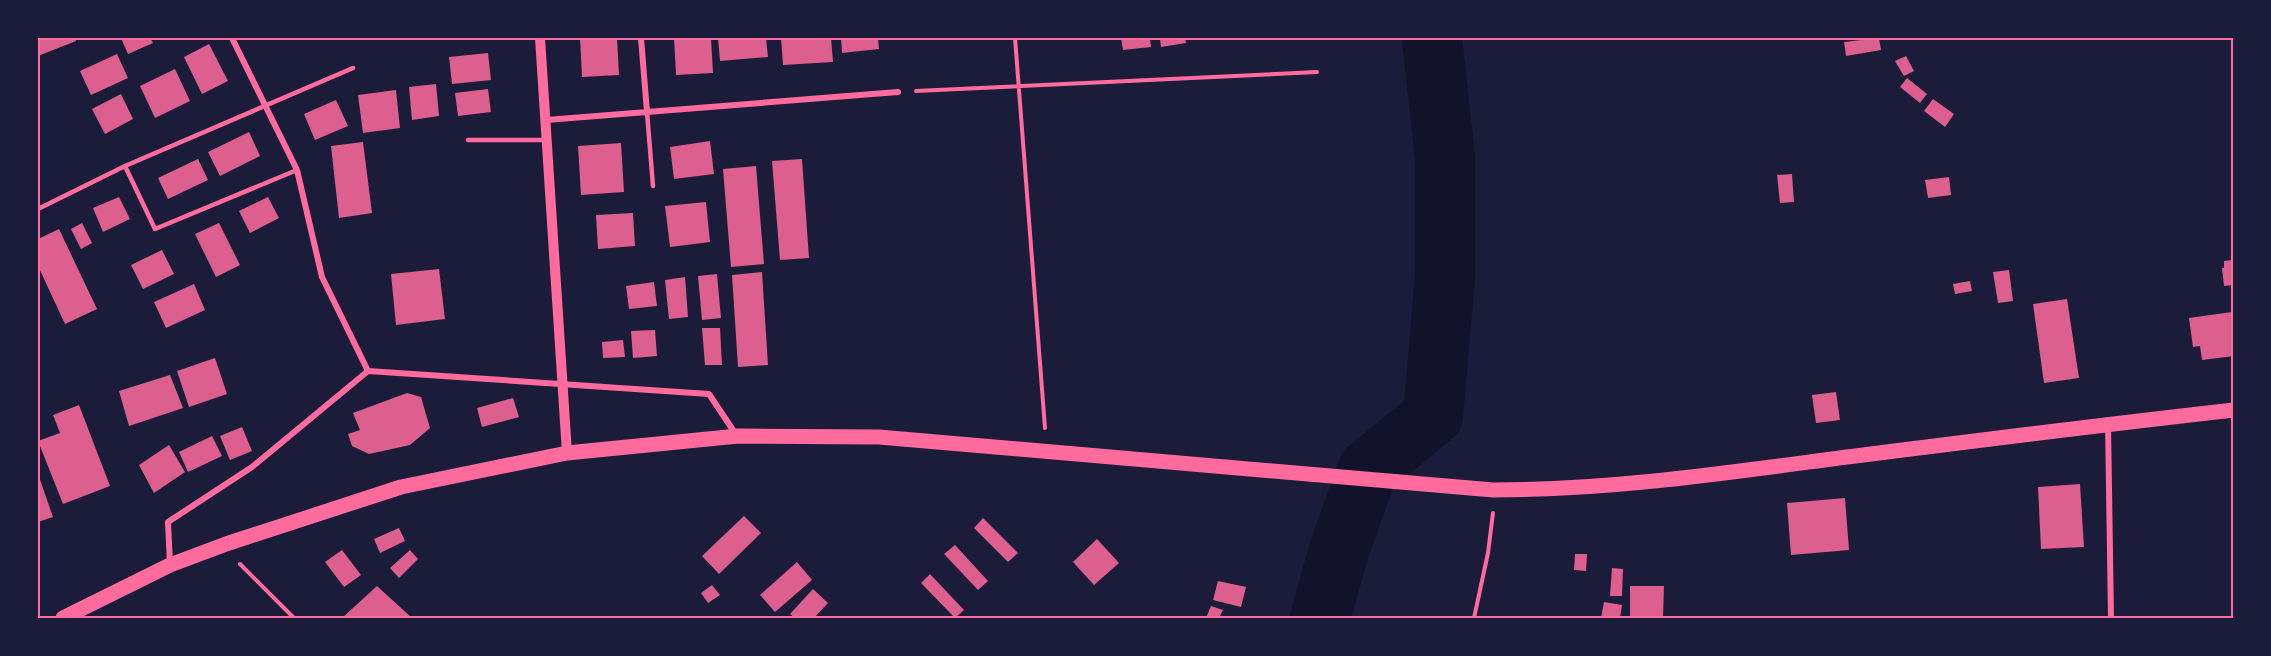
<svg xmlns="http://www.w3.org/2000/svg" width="2271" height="656" font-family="'Source Sans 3',sans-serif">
<rect width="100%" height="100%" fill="#1b1b3a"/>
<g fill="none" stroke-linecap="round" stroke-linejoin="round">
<path stroke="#12122b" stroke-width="60" d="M1320,618l20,-71 28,-78 65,-53 12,-140v-118l-13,-120"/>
</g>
<path fill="#dd5f8e" d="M38,38h37l1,3 -38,15z
M121,38h29l3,5 -25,11z
M580,38h37l2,37 -37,2z
M674,38h37l2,35 -37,2z
M718,38h48l2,19 -48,4z
M781,38h50l2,24 -50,3z
M841,38h37l1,11 -37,4z
M1121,38h29l1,9 -28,3z
M1160,38h25l1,5 -25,4z
M1879,38l2,12 -35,6 -2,-14z
M209,44l19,37 -26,13 -18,-37z
M488,53l3,27 -39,4 -3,-27z
M117,54l11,24 -37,17 -11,-24z
M1906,56l8,15 -10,5 -9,-15z
M175,69l15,32 -35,17 -15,-32z
M1907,78l20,16 -7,9 -20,-16z
M436,84l3,32 -27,4 -3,-33z
M488,89l3,23 -33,4 -3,-23z
M396,90l4,38 -37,5 -5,-38z
M121,94l12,25 -28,15 -13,-25z
M1933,99l21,15 -9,13 -21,-16z
M336,100l12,26 -33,14 -11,-26z
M249,132l11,24 -40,20 -12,-24z
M710,141l4,33 -40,5 -4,-32z
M363,142l9,71 -33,5 -8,-72z
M621,143l3,49 -43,3 -3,-49z
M198,159l10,21 -40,19 -10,-21z
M802,159l7,99 -29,2 -8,-99z
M756,166l8,98 -33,3 -8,-98z
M1792,174l2,28 -14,1 -3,-28z
M1949,177l2,18 -23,3 -3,-18z
M119,197l11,22 -27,13 -10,-24z
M268,197l11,21 -29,15 -11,-22z
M706,202l4,40 -40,5 -5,-41z
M633,213l2,33 -37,3 -2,-34z
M82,223l10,20 -11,6 -10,-20z
M219,223l21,42 -24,12 -21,-43z
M59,229l38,80 -32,15 -27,-58v-27z
M162,250l12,24 -31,15 -12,-24z
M2232,260l2,25 -10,1 -2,-18h2v-7z
M439,269l6,50 -49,6 -5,-51z
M2009,270l4,31 -15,2 -5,-31z
M762,272l6,93 -30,2 -6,-92z
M717,274l4,44 -19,2 -4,-44z
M685,277l3,40 -19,2 -4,-39z
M1970,281l2,10 -17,3 -2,-10z
M654,282l3,24 -28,3 -3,-23z
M194,284l11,26 -39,18 -12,-26z
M2067,299l12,79 -35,5 -11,-79z
M2232,312l2,44 -32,4 -2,-14 -7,1 -4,-29z
M702,328h18l2,37h-17z
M655,330l2,26 -24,2 -2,-27z
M623,340l2,17 -22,1 -1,-16z
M215,358l12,36 -38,13 -12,-36z
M170,375l13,33 -54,18 -10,-35z
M1836,392l4,28 -24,3 -4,-28z
M407,393l14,4 9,31 -20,17 -41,9 -17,-8 -4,-12 12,-4 -7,-17z
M513,398l6,19 -37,10 -5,-19z
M79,405l31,81 -47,18 -25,-63 22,-8 -7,-18z
M242,427l10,24 -22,9 -10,-24z
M212,436l10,20 -34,16 -9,-20z
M169,445l16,27 -31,21 -15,-28z
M38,474l15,43 -15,5z
M2080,484l4,63 -43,2 -3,-62z
M1845,498l4,52 -58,5 -4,-52z
M744,516l17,17 -42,41 -17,-18z
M983,518l35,35 -10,9 -34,-34z
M399,528l6,13 -25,12 -6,-14z
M1097,539l22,24 -25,22 -21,-23z
M955,545l33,36 -10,9 -34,-36z
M342,550l19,25 -17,12 -19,-25z
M410,550l8,9 -19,19 -9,-10z
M1575,554h12l-1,17 -12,-1z
M797,562l15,18 -37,32 -15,-17z
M1612,568l11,1 -1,27h-12z
M930,574l34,36 -9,8 -34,-35z
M1218,581l28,6 -5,20 -28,-7z
M712,585l8,10 -12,8 -7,-10z
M377,586l35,32h-70z
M1630,586h34l-1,32h-33z
M813,589l15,14 -14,15h-19l-5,-4z
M1604,602l18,3 -2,13h-19z
M1211,606l12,4 -4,8h-13z"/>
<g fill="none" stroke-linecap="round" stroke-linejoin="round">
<path stroke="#ff6b9d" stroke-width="4" d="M1015,38l30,390
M916,91l401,-19
M240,564l54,54
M1474,618l14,-65 5,-40"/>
<path stroke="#ff6b9d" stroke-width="4.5" d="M647,112l6,74
M468,140h79
M297,170l-142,59 -30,-63 228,-98
M38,209l87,-43"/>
<path stroke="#ff6b9d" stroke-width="6" d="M232,38l65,132 25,107 46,94
M641,38l6,74
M546,120l352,-28
M2108,424l3,194
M170,565l-2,-43 84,-55 116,-96 341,23 28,42"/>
<path stroke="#ff6b9d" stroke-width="10" d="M540,38l27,415"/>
<path stroke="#ff6b9d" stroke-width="15" d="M63,618l107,-53 56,-21 175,-57 166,-34 171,-17 141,1 614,53c114,0 226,-16 339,-31 134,-17 267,-34 402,-49"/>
</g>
<rect width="2271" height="656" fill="none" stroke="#1b1b3a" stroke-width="78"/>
<rect x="39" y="39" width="2193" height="578" fill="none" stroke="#ff6b9d" stroke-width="2"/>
</svg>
